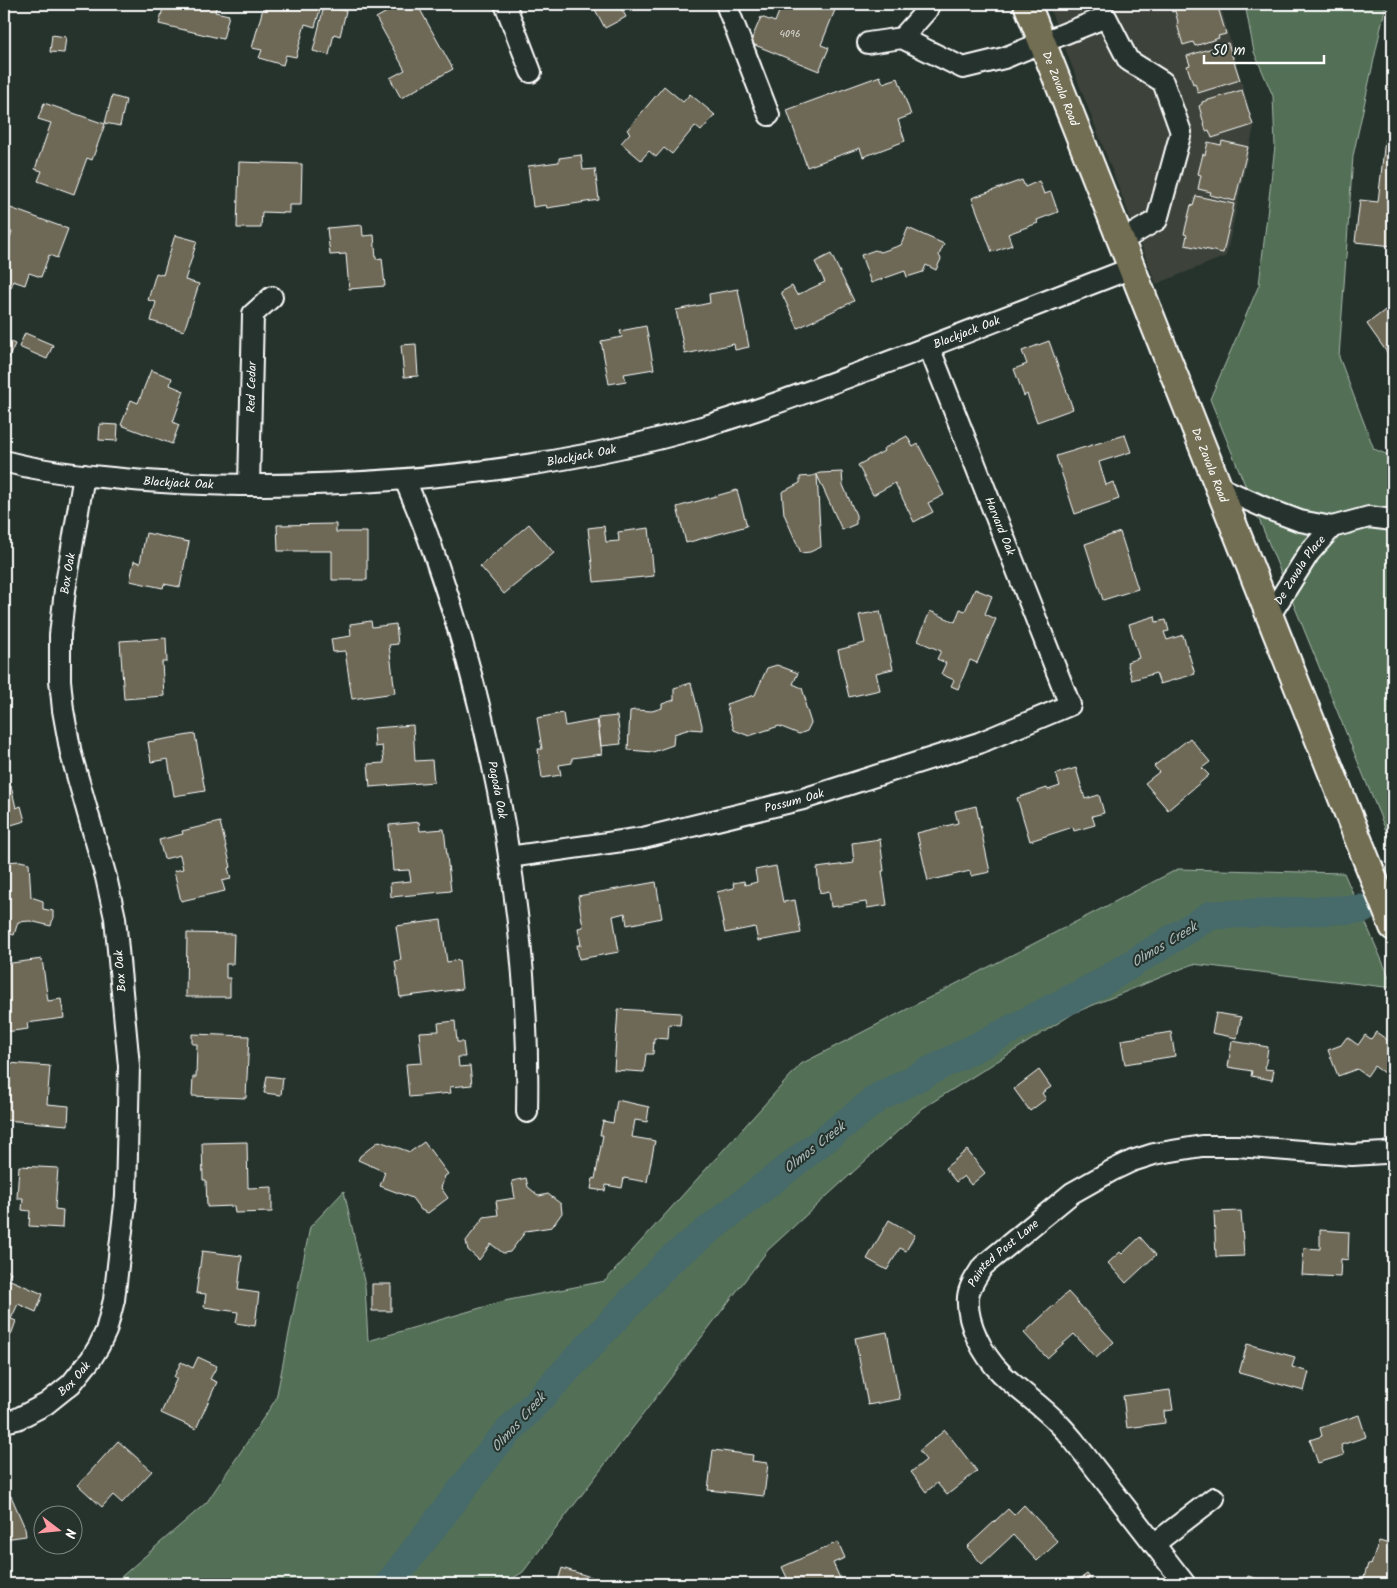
<svg xmlns="http://www.w3.org/2000/svg" width="1397" height="1588" font-family="Kalam,sans-serif">
<rect width="100%" height="100%" fill="#26332d"/>
<filter id="ink" filterUnits="userSpaceOnUse"><feTurbulence type="fractalNoise" baseFrequency=".02" numOctaves="2"/><feDisplacementMap in="SourceGraphic" scale="10" xChannelSelector="R" yChannelSelector="G"/><feConvolveMatrix kernelMatrix="1 2 1 2 8 2 1 2 1" color-interpolation-filters="sRGB"/></filter>
<g filter="url(#ink)">
<path fill="#3c433a" d="M1048,4h172l34,123 -28,129 -70,28z"/>
<path fill="#526f57" stroke="#a8b7ab" d="M1245,4h141l-33,152 -14,201 35,92 19,8v391l-183,-449 49,-114 16,-139 -2,-50 -19,-44z
M1178,869l166,4 49,113v2l-200,-24 -119,49 -151,95 -155,142 -245,322 -19,12h-391l94,-82 69,-103 34,-172 34,-36 21,95 3,55 136,-40 101,-20 196,-217z"/>
<g fill="none" stroke-linecap="round" stroke-linejoin="round">
<path stroke="#476b6b" stroke-width="29" d="M389,1584l107,-139 174,-185 209,-163 217,-111 115,-71 152,-6"/>
</g>
<path fill="#6e6957" stroke="#fff" d="M164,4h53l-2,8 14,3 -6,24 -64,-15z
M275,4h21l24,6 -5,17 -10,-3 -9,33 -10,-2 -3,10 -24,-7 3,-8 -10,-2 12,-43 10,3z
M401,4h16l36,65 -52,29 -11,-20 15,-8 -29,-52z
M592,4h27l7,13 -21,11z
M782,4h60l-1,2 -4,-1 -16,40 8,3 -10,23 -69,-28 11,-26 14,5z
M1170,4h47l9,30 -8,2 1,2 -24,8 -2,-4 -10,3 -6,-21 1,-2 -3,-11 -3,1z
M324,6l22,5 -6,25 -6,-2 -5,21 -16,-4z
M52,35l14,2 -2,16 -14,-1z
M1228,43l12,37 -42,13 -3,-10 -2,1 -6,-18 3,-1 -3,-9z
M880,76l3,7 15,-5 13,37 -13,5 7,21 -42,16 -3,-9 -53,19 -20,-57z
M664,86l19,16 7,-8 25,21 -14,16 -6,-5 -23,28 -8,-6 -8,9 -7,-6 -8,9 -20,-17 9,-10 -3,-3z
M1242,90l11,35 -41,13 -3,-8 -3,1 -7,-25 3,-2v-2z
M112,96l14,4 -6,26 -15,-3z
M44,103l61,21 -13,36 -5,-2 -13,36 -36,-13 4,-10 -7,-2 16,-46 -13,-4z
M1385,139l8,1v106l-38,-4 5,-42 18,2z
M1222,141l26,6 -13,54 -25,-6 1,-3 -13,-3 3,-14 -3,-1 5,-20 2,1 3,-13 13,3z
M581,155l2,15 12,-1 4,31 -52,8 -1,-3 -13,2 -5,-41 31,-4v-4z
M239,162l63,2 -1,41h-12v8l-27,-1 -1,16h-24z
M1022,180l3,7 14,-6 5,13 7,-2 7,20 -21,8 1,3 -30,11 4,11 -20,7 -20,-54z
M1196,196l38,8 -11,49 -38,-8 2,-10 -3,-1 7,-29 2,1z
M5,206l63,23 -11,29 -8,-3 -8,22 -12,-4 -4,12 -12,-4 -2,7 -7,-3v-41l3,1 5,-13 -8,-3z
M362,225l1,11 11,-1 2,24 6,-1 3,28 -36,3 -3,-35 -16,1 -3,-27z
M908,228l36,16 -5,11 2,4 -5,11 -10,-5 -3,7 -16,5 -2,-6 -34,12 -10,-28 14,-5 6,2 20,-7z
M175,235l22,6 -12,39 14,4 -15,47 -33,-10 5,-19 -8,-2 8,-27 7,2z
M831,254l23,47 -56,27 -17,-36 11,-6 5,9 28,-13 -10,-20z
M738,289l11,58 -14,3 -1,-6 -49,10 -9,-44 34,-7 -1,-9z
M1393,304v57l-26,-37z
M646,326l8,43 -30,5 2,7 -17,3 -8,-43 21,-4 -2,-6z
M25,333l28,12 -6,14 -28,-12z
M4,339l11,5 -11,24z
M1049,341l24,68 -36,13 -10,-28 -3,2 -10,-27 13,-5 -5,-13z
M416,344l2,32 -14,1 -3,-32z
M151,370l21,8 -2,7 14,6 -11,31 6,3 -7,19 -51,-19 10,-25 7,3z
M100,424l18,1 -1,16 -18,-1z
M1125,435l6,17 -32,10 7,23 7,-3 6,17 -44,15 -19,-58z
M907,436l6,11 5,-3 26,51 -16,8 5,9 -19,10 -19,-39 -22,12 -15,-30 26,-14 -1,-2z
M842,472l1,13 13,30v9l-14,6 -25,-55 4,72 -11,5 -9,1 -17,-39 -2,-22 18,-9v-6l12,-1 8,-3z
M737,490l10,36 -61,17 -9,-36z
M336,524v8h31v48h-35v-29h-54l-1,-26z
M529,524l25,29 -50,41 -24,-28z
M604,526l2,16 13,-1 -1,-9 31,-4 5,48 -60,6 -6,-54z
M1120,532l18,57 -35,11 -18,-56z
M146,533l43,9 -9,45 -16,-3 -1,4 -33,-7 4,-20 6,2z
M975,589l17,7 -7,18 11,5 -19,44 -7,-3 -12,29 -7,-3 3,-6 -13,-6 5,-11 -9,-4 4,-8 -23,-10 12,-30 25,11 5,-13 5,2z
M880,611l13,58 -17,4 4,17 -31,7 -11,-47 27,-7 -6,-28z
M1155,616l1,6 10,-2 3,11 -5,1 3,8 16,-5 12,39 -35,10 -4,-11 -24,7 -5,-18 12,-4 -10,-34z
M371,621l1,6 24,-3 2,20 -9,1 6,48 -43,6 -7,-48 -12,1 -2,-13 20,-3 -1,-12z
M166,638l1,24h-5l2,34 -40,3 -4,-58z
M777,665l21,8 -5,11 9,4 4,13 -1,3 6,19 -4,8 -8,3 -20,-8 -30,10 -15,-6 -8,-26 29,-9 12,-27z
M691,683l11,42v5l-12,-1 -16,5 -1,11 -20,7 -25,-2 2,-39 5,-1 17,1 10,-3v-4l12,-4v-12z
M563,713l2,13 32,-6 5,34 -30,4v5l-13,2 2,10 -19,3 -4,-29h4l-5,-31z
M617,716l4,28 -20,2 -3,-28z
M413,725l2,36 17,-1 2,22 -64,5 -2,-23 16,-1 -2,-17 -7,1 -1,-19z
M195,734l10,57 -31,5 -6,-37 -17,3 -3,-20z
M1190,738l20,24 -8,6 7,7 -41,35 -23,-27 14,-11 -5,-6z
M4,754l4,29h-4z
M1076,768l9,31 14,-4 5,18 -12,3 3,9 -21,6 -1,-4 -43,14 -13,-43 30,-10 1,2 12,-4 -4,-12z
M11,786l5,22 5,-2 4,15 -21,6v-39z
M976,806l14,66 -19,4 -1,-5 -42,10 -11,-48 41,-10 -3,-12z
M220,822l11,45 -3,1 3,11 -9,2 3,10 -44,10 -7,-30 9,-2 -3,-14 -16,4 -5,-19 24,-6 -1,-3z
M419,822l1,9 24,-2 7,62 -60,6 -1,-14 21,-2 -2,-11 -16,1 -4,-46z
M880,839l4,32h-2l5,34 -20,3 -1,-6 -35,5 -2,-16 -9,2 -3,-25 37,-5 -2,-20z
M20,861l9,2 2,34 12,4v8l10,2v7l-2,8 -21,-5 -12,1 -4,13 -10,-3v-70z
M776,866l7,36 12,-2 6,33 -43,8 -3,-14 -30,6 -8,-41 17,-4 -1,-5 11,-2 1,4 12,-3 -2,-12z
M656,882l6,36 -35,7 -2,-12 -12,3 6,36 -40,7 -2,-14h4l-3,-17 5,-1 -5,-31z
M441,920l6,42 12,-2 3,29 -62,8 -5,-36 6,-1 -5,-34z
M187,933l47,1 -1,30h-7v14h4v19h-44z
M42,959l6,42 13,-2 3,19 -37,5 1,6 -23,3 -1,-11v-57z
M618,1009l63,4 -1,12 -11,-1 -1,15 -14,-1 -1,16h-7l-2,18 -30,-2z
M1216,1013l25,4 -4,21 -25,-5z
M455,1021l2,21h6l2,15h-7l1,10 11,-1 2,19 -22,2 1,6 -42,4 -3,-33 16,-1 -3,-31 20,-1 -1,-8z
M1171,1032l4,24 -50,8 -4,-24z
M1376,1032l13,9 4,11v8l-9,13 -10,-7 -7,10 -10,-7 -19,7 -10,-26 13,-5 6,-8 11,8 7,-10 6,4z
M192,1034l57,2 -3,62 -54,-2 1,-19h3l1,-33h-5z
M1232,1041l36,6 -3,22 9,1 -2,10 -21,-4 1,-5 -24,-4z
M8,1063l42,3 -3,38 22,2 -1,19 -64,-5z
M1039,1070l12,17 -9,6 4,6 -16,12 -16,-22z
M267,1076l16,2 -2,17 -17,-2z
M617,1100l32,7 -2,15 -12,-2 -3,17 23,4 -8,41 -23,-4 -2,10 -16,-3 -1,6 -14,-2 2,-11 2,1 8,-44h-3l3,-14 10,2z
M379,1141l31,11 14,-10 24,32 -3,2 -4,12 7,10 -20,15 -7,-3 -9,-12 -32,-12 5,-14 -27,-12 2,-4z
M247,1142l1,46 24,-1v25l-37,1 -1,-7 -27,1 -1,-27h-3l-1,-37z
M967,1150l18,23 -14,12 -7,-9 -8,6 -11,-14z
M19,1166l39,2 -3,41 8,1 -1,18 -33,-2 1,-15 -8,-1 1,-12h-6z
M526,1178l2,9 11,9 9,-2 13,10 1,9 -10,14 -26,4 -16,21 -7,1 -12,-9 -12,16 -11,-10 -2,-9 18,-24 14,-2 -2,-14 19,-3 -3,-17z
M1241,1211l3,45 -28,1 -2,-45z
M889,1220l26,15 -9,16 -6,-3 -13,22 -20,-11z
M1320,1230l29,2 -1,28 -7,-1 -1,18 -38,-2 2,-27 16,1z
M1140,1237l16,18 -30,28 -18,-20 12,-11 2,2z
M202,1251l40,5 -4,34 21,3 -4,33 -19,-3 2,-11 -34,-5 2,-13 -10,-1z
M4,1269l7,3 -3,7 35,15 -7,18 -18,-8 -7,15 5,2 -5,14 -7,-4z
M372,1284h19v27h-19z
M1068,1292l46,50 -18,16 -22,-24 -27,24 -23,-25z
M887,1332l13,67 -32,6 -13,-67z
M1247,1344l48,13 -3,10 17,5 -5,19 -65,-18z
M198,1357l19,9 -7,13 7,3 -21,47 -35,-16 16,-35 -3,-1 7,-15 12,6z
M1170,1390l3,20 -9,1 1,12 -38,5 -4,-32z
M1359,1415l7,22 -25,8 3,10 -26,8 -8,-23 12,-4 -2,-8z
M945,1430l32,41 -30,24 -10,-12 -11,9 -15,-20 15,-12 -7,-9z
M118,1441l34,30 -30,32 -9,-8 -11,12 -24,-22z
M713,1450l40,5 -1,6 16,2 -4,33 -56,-6z
M11,1496l14,32 1,8 -22,3v7v-49z
M1024,1505l34,37 -21,19 -24,-26 -31,29 -15,-17 41,-38 6,6z
M1392,1538l1,46h-31l6,-20 3,1 8,-24 11,3z
M838,1542l7,16 -12,5 9,20 -3,1h-49l-8,-17z
M562,1568l32,10 -2,6h-35z
M1087,1574l8,10h-22z
M1248,1576l25,8h-28z"/>
<g fill="none" stroke-linecap="round" stroke-linejoin="round">
<g stroke="#fff" stroke-width="24">
<g id="minor">
<path d="M505,4l26,68"/>
<path d="M726,4l43,111"/>
<path d="M902,38l25,-28 2,-6"/>
<path d="M868,43l34,-5 61,30 41,-10 102,-41 22,43 35,22 18,50 -24,88 -36,21"/>
<path id="s1" d="M4,461c32,9 65,13 98,16 54,6 108,8 163,8 142,-1 285,-16 423,-54 58,-16 114,-37 171,-58 92,-34 182,-70 273,-105"/>
<path id="s2" d="M405,480c10,24 21,49 29,74 61,175 97,373 93,558"/>
<path id="s3" d="M249,485l4,-171 19,-17"/>
<path d="M1219,487l49,22 32,12 32,6 37,-10 24,3"/>
<path id="s4" d="M1270,615l39,-62 23,-26"/>
<path id="s5" d="M509,857l134,-19 160,-39 176,-56 91,-38 -141,-358"/>
<path id="s6" d="M4,1422l13,-3 29,-15 25,-20 20,-25 8,-13 7,-15 8,-31 12,-104 3,-130 -14,-148 -9,-41 -35,-123 -8,-44 -3,-30v-45l5,-45 19,-115"/>
<path d="M1154,1544l60,-46"/>
<path id="s7" d="M1185,1584l-111,-143c-5,-6 -10,-12 -15,-17 -18,-19 -40,-33 -58,-51 -18,-18 -35,-50 -33,-76 1,-11 9,-21 15,-31l89,-73 39,-22 21,-10 22,-7 48,-8h35l115,9 32,-2 9,-2"/>
</g>
</g>
<g stroke="#fff" stroke-width="30">
<g id="major">
<path id="s8" d="M1027,4l366,923"/>
</g>
</g>
<use href="#minor" stroke="#26332d" stroke-width="20"/>
<use href="#major" stroke="#726e52" stroke-width="26"/>
</g>
</g>
<g text-anchor="middle" stroke-width="4" stroke-linejoin="round" paint-order="stroke">
<g font-size="10" fill="#dbdad5">
<text x="790" y="37">4096</text>
</g>
<g font-size="12" fill="#fff" stroke="#26332d">
<text dy="4" stroke="none"><textPath href="#s8" startOffset="91">De Zavala Road</textPath></text>
<text dy="4" stroke="none"><textPath href="#s1" startOffset="986">Blackjack Oak</textPath></text>
<text dy="4" stroke="none"><textPath href="#s3" startOffset="98">Red Cedar</textPath></text>
<text dy="4" stroke="none"><textPath href="#s1" startOffset="581">Blackjack Oak</textPath></text>
<text dy="4" stroke="none"><textPath href="#s8" startOffset="496">De Zavala Road</textPath></text>
<text dy="4" stroke="none"><textPath href="#s1" startOffset="176">Blackjack Oak</textPath></text>
<text transform="translate(1000 526) rotate(68)" y="4">Harvard Oak</text>
<text dy="4" stroke="none"><textPath href="#s4" startOffset="54">De Zavala Place</textPath></text>
<text dy="4" stroke="none"><textPath href="#s6" startOffset="909">Box Oak</textPath></text>
<text dy="4" stroke="none"><textPath href="#s2" startOffset="324">Pagoda Oak</textPath></text>
<text dy="4" stroke="none"><textPath href="#s5" startOffset="291">Possum Oak</textPath></text>
<text transform="translate(120 971) rotate(-95)" y="4">Box Oak</text>
<text dy="4" stroke="none"><textPath href="#s7" startOffset="424">Painted Post Lane</textPath></text>
<text dy="4" stroke="none"><textPath href="#s6" startOffset="84">Box Oak</textPath></text>
</g>
<g font-size="14" font-style="italic" fill="#acbcbc" stroke="#26332d">
<text transform="translate(1164 944) rotate(-31)" y="5">Olmos Creek</text>
<text transform="translate(814 1147) rotate(-38)" y="5">Olmos Creek</text>
<text transform="translate(518 1422) rotate(-48)" y="5">Olmos Creek</text>
</g>
</g>
<rect width="1397" height="1588" fill="none" stroke="#26332d" stroke-width="20"/>
<rect x="10" y="10" width="1377" height="1568" fill="none" stroke="#fff" stroke-width="2" filter="url(#ink)"/>
<g transform="translate(58 1530) rotate(106)"><circle r="24" fill="#26332d" stroke="#7d8581"/>
<path d="M0-4L9 19L0 12L-9 19Z" fill="#ff9aa2"/>
<text y="-8" font-size="14" font-weight="bold" text-anchor="middle" fill="#ffffff">N</text>
</g>
<path d="M1204 55v8h120v-8" fill="none" stroke="#ffffff" stroke-width="2.5"/>
<text x="1212" y="55" font-size="15" fill="#ffffff" stroke="#26332d" stroke-width="4" paint-order="stroke">50 m</text>
</svg>
